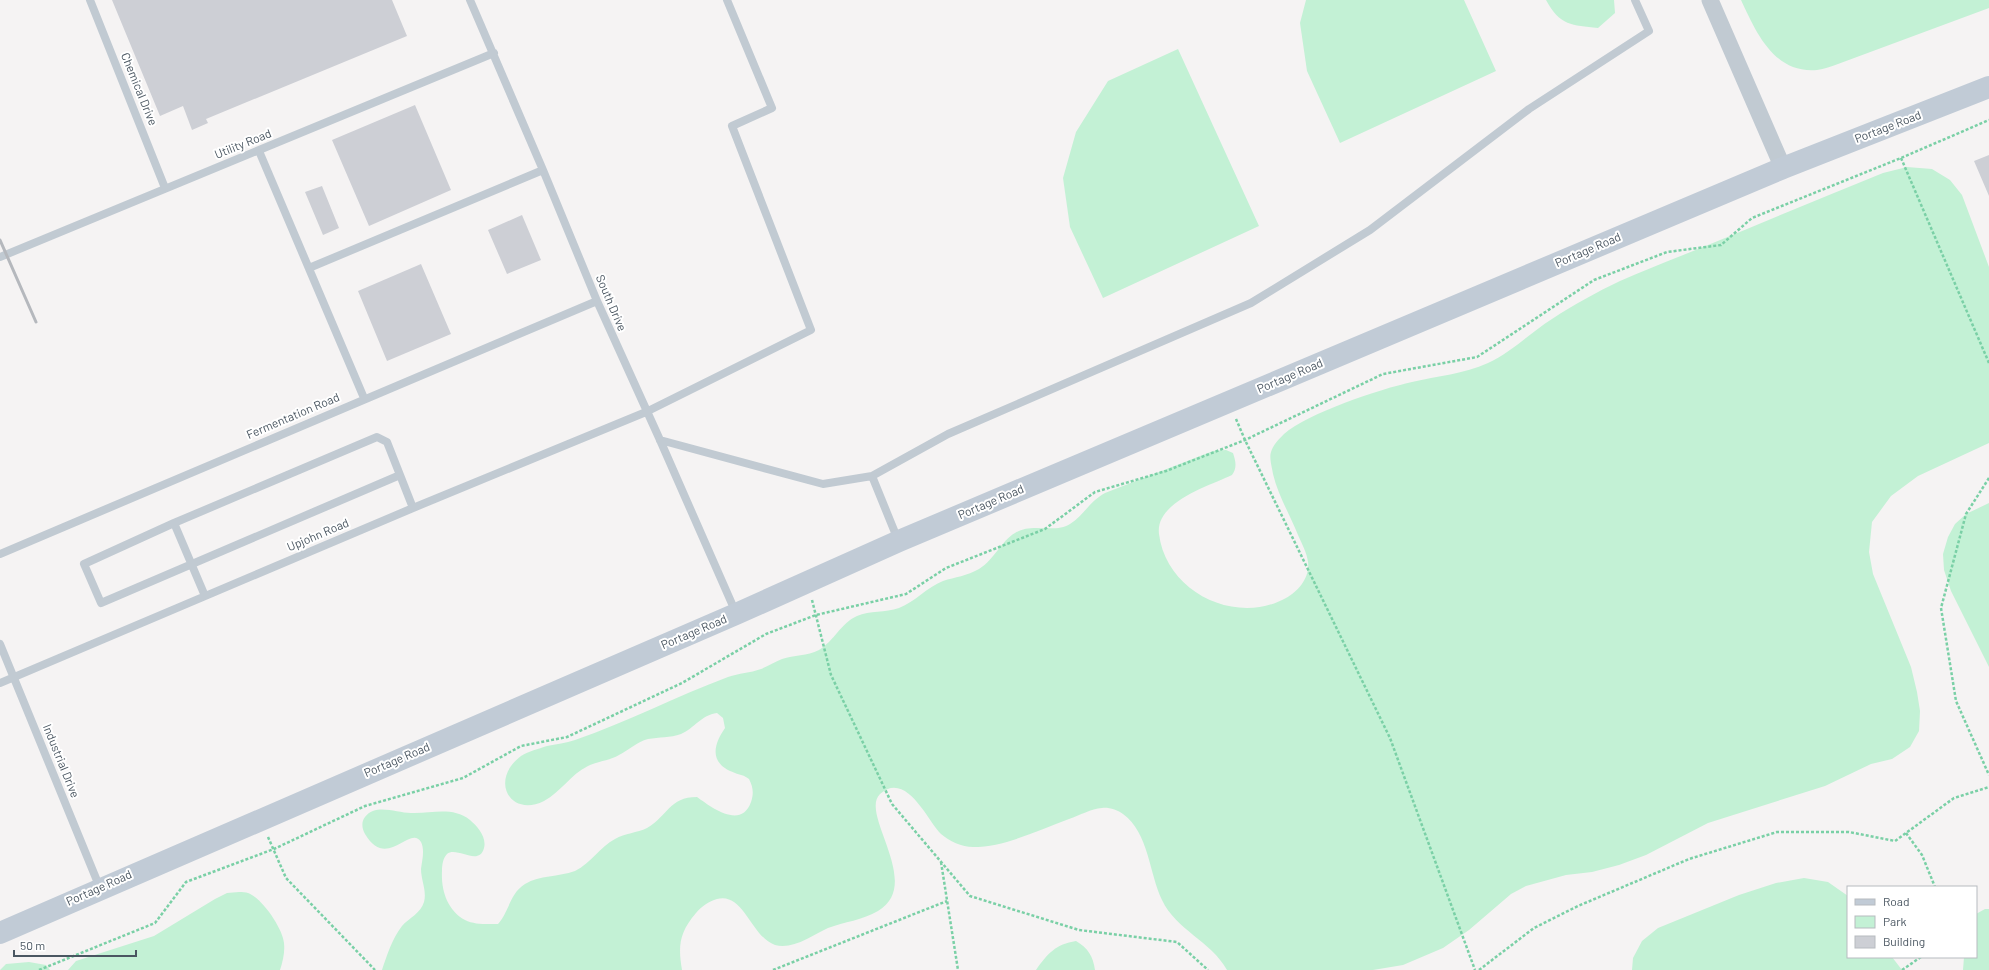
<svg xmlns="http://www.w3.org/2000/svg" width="1989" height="970" font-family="Barlow,sans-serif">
<rect width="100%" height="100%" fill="#f5f3f3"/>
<path fill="#c3f1d5" d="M1306,0h158l32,71 -156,72 -33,-72 -7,-48z
M1546,0h68l1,13 -17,15c-26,-3 -38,-2 -52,-28z
M1741,0h248v8l-151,56c-6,2 -14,5 -21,6 -43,4 -61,-38 -76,-70z
M1178,49l81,177 -156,72 -33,-71 -7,-49 13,-46 32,-51z
M1907,167l25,2 18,11 12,15 27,72v176l-71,33 -27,20 -19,26 -3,30 4,22 38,93 6,25 3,19 -1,20 -9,16 -18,12 -21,5 -46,22 -117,37 -62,32 -27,10 -27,7 -26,3 -40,11 -15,8 -42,36 -26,18 -40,17 -30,5h-146c-16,-29 -51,-40 -65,-70 -13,-27 -13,-67 -39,-86 -5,-4 -15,-7 -21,-6 -11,1 -22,7 -33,11 -31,11 -63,28 -96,28 -11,0 -24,-6 -32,-13 -13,-13 -35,-64 -61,-40 -21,20 44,90 -2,117 -15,9 -34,11 -50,17 -15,7 -35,22 -53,17 -24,-8 -31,-53 -58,-46 -8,2 -16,8 -21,14 -17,20 -18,33 -14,57h-300c5,-15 10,-31 20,-44 7,-8 19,-13 22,-24 3,-11 -3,-22 -3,-33 1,-8 4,-19 0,-27 -11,-18 -34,29 -56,-8 -3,-5 -4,-12 0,-17 11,-14 31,-4 46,-4 20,1 41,-7 59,7 7,6 17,17 14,28 -5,19 -27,-2 -37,6 -4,4 -5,11 -5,17 -1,19 5,39 23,49 10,5 22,4 33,4 11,-12 12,-31 27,-40 15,-9 33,-7 50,-13 16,-8 25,-24 40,-32 10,-6 22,-6 32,-11 21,-12 22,-31 50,-31 14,10 44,33 54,5 3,-9 2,-15 -2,-23 -5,-4 -9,-4 -14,-6 -25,-9 -23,-26 -10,-45l-2,-10 -6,-5c-16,2 -22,15 -36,21 -11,4 -22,3 -33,5 -11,3 -19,11 -29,16 -10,6 -21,6 -31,11 -17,8 -27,26 -44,35 -34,17 -55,-21 -23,-45 8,-5 17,-7 26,-10 9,-2 19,-3 28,-6 52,-18 102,-44 153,-63 11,-4 22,-4 33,-8 7,-3 14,-7 21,-10 12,-4 25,-3 37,-9 15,-9 22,-27 38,-34 13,-6 28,-3 42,-8 16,-6 28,-21 44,-27 12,-4 24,-5 36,-12 16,-10 22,-28 36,-36 17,-11 39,1 55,-9 14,-9 20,-23 35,-31l108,-42 13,-1 7,3c3,9 4,15 -1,22 -23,11 -77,27 -73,59 7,58 77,92 127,64 13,-7 24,-21 22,-36 -1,-9 -6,-18 -10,-27 -8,-20 -20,-40 -25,-61 -1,-7 -4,-16 -2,-22 2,-7 8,-13 13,-18 24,-21 96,-45 128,-52 25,-6 52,-8 76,-19 24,-11 42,-30 64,-44 21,-14 45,-27 68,-38 29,-13 59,-24 88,-36 58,-24 116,-48 175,-72z
M1989,503v164l-38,-76 -7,-21 -1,-16 5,-17 7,-13 11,-10z
M1804,878l24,4 20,14v61h44l10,13h-270l1,-12 9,-17 16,-13 81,-33 37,-12z
M239,892c3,0 7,0 9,1 14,5 35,36 36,50 1,9 -1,18 -4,27h-212l8,-9 78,-25 61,-37 12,-6z
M1985,909h4v61h-26l1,-13h12v-43z
M1076,941c12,7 17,15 19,29h-59c11,-16 20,-26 40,-29z
M29,962l17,3 4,5h-50l6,-6z"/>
<path fill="#cdcfd5" d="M112,0h280l15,36 -201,83 2,4 -16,7 -9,-24 -23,10z
M415,105l36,85 -82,36 -37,-86z
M1989,155v41l-15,-35z
M322,186l17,42 -16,7 -18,-43z
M522,215l19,45 -34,14 -19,-44z
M421,264l30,70 -64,27 -29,-70z"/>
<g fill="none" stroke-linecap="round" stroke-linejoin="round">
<path stroke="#7ad0a6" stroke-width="2.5" stroke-dasharray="3 2" stroke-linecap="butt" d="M1901,158l88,205
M1236,419l9,21 145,298 85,232
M1989,478l-23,36 -25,94 15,93 33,74
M812,600l19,75 61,129 78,92 109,34 98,12 31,28
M1906,833l16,22 13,32
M268,837l18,41 89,92
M941,862l17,108
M39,970l116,-47 31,-41 88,-33 91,-43 98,-28 58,-32 46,-9 115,-54 84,-49 50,-19 90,-21 40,-26 99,-39 50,-37 71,-21 79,-31 138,-66 94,-17 117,-77 73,-28 54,-7 31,-27 149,-60 88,-38
M773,970l174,-69
M1479,970l55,-42 44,-22 111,-47 88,-27h72l46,9 59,-43 35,-11
M1902,970l19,-13"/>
<path stroke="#c1cad2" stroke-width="8" d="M90,0l75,188
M470,0l73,170 54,131 63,139 76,173
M259,151l105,247
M0,257l494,-204
M309,268l234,-98
M660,440l163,44 49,-8
M174,523l-90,41 17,39 299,-128
M898,540l-26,-64 76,-42 303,-131 119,-73 159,-121 120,-78 -14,-31
M0,554l597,-253
M205,596l-31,-73 203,-86 10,5 26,66
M0,644l100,244
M0,683l413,-175 233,-96 165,-82 -79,-204 40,-18 -45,-108"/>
<path stroke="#c1cad2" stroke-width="17" d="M1710,0l73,168"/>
<path stroke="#c1cbd6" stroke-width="22" d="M0,933l736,-319 163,-73 884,-373 206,-81"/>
<path stroke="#b5b8bd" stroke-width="3" d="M0,240l36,82"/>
</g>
<g text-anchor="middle" stroke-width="4" stroke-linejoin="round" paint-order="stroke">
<g font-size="12" fill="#4a5661" stroke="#fff">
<text transform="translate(139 89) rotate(68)" y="4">Chemical Drive</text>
<text transform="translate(1888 127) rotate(-21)" y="4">Portage Road</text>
<text transform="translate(243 144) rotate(-22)" y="4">Utility Road</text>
<text transform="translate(1588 250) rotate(-23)" y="4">Portage Road</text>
<text transform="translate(611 303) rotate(67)" y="4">South Drive</text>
<text transform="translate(1290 376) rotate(-23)" y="4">Portage Road</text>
<text transform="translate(293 416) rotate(-23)" y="4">Fermentation Road</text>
<text transform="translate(991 502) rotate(-23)" y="4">Portage Road</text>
<text transform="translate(318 535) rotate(-23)" y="4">Upjohn Road</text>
<text transform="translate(694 632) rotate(-23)" y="4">Portage Road</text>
<text transform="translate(397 760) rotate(-23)" y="4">Portage Road</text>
<text transform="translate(61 761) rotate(68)" y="4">Industrial Drive</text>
<text transform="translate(99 888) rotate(-24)" y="4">Portage Road</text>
</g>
</g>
<rect x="1847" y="886" width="130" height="72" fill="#ffffff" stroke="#b7bbc0"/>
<rect x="1855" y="899" width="20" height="6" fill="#c1cbd6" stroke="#b7bbc0"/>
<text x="1883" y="906" font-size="12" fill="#4a5661">Road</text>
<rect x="1855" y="916" width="20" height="12" fill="#c3f1d5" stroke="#b7bbc0"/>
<text x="1883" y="926" font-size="12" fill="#4a5661">Park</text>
<rect x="1855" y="936" width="20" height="12" fill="#cdcfd5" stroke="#b7bbc0"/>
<text x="1883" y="946" font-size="12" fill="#4a5661">Building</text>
<path d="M14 950v6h122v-6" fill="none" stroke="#4a5661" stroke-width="2"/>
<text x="20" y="950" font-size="12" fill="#4a5661" stroke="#ffffff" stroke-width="3" paint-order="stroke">50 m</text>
</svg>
